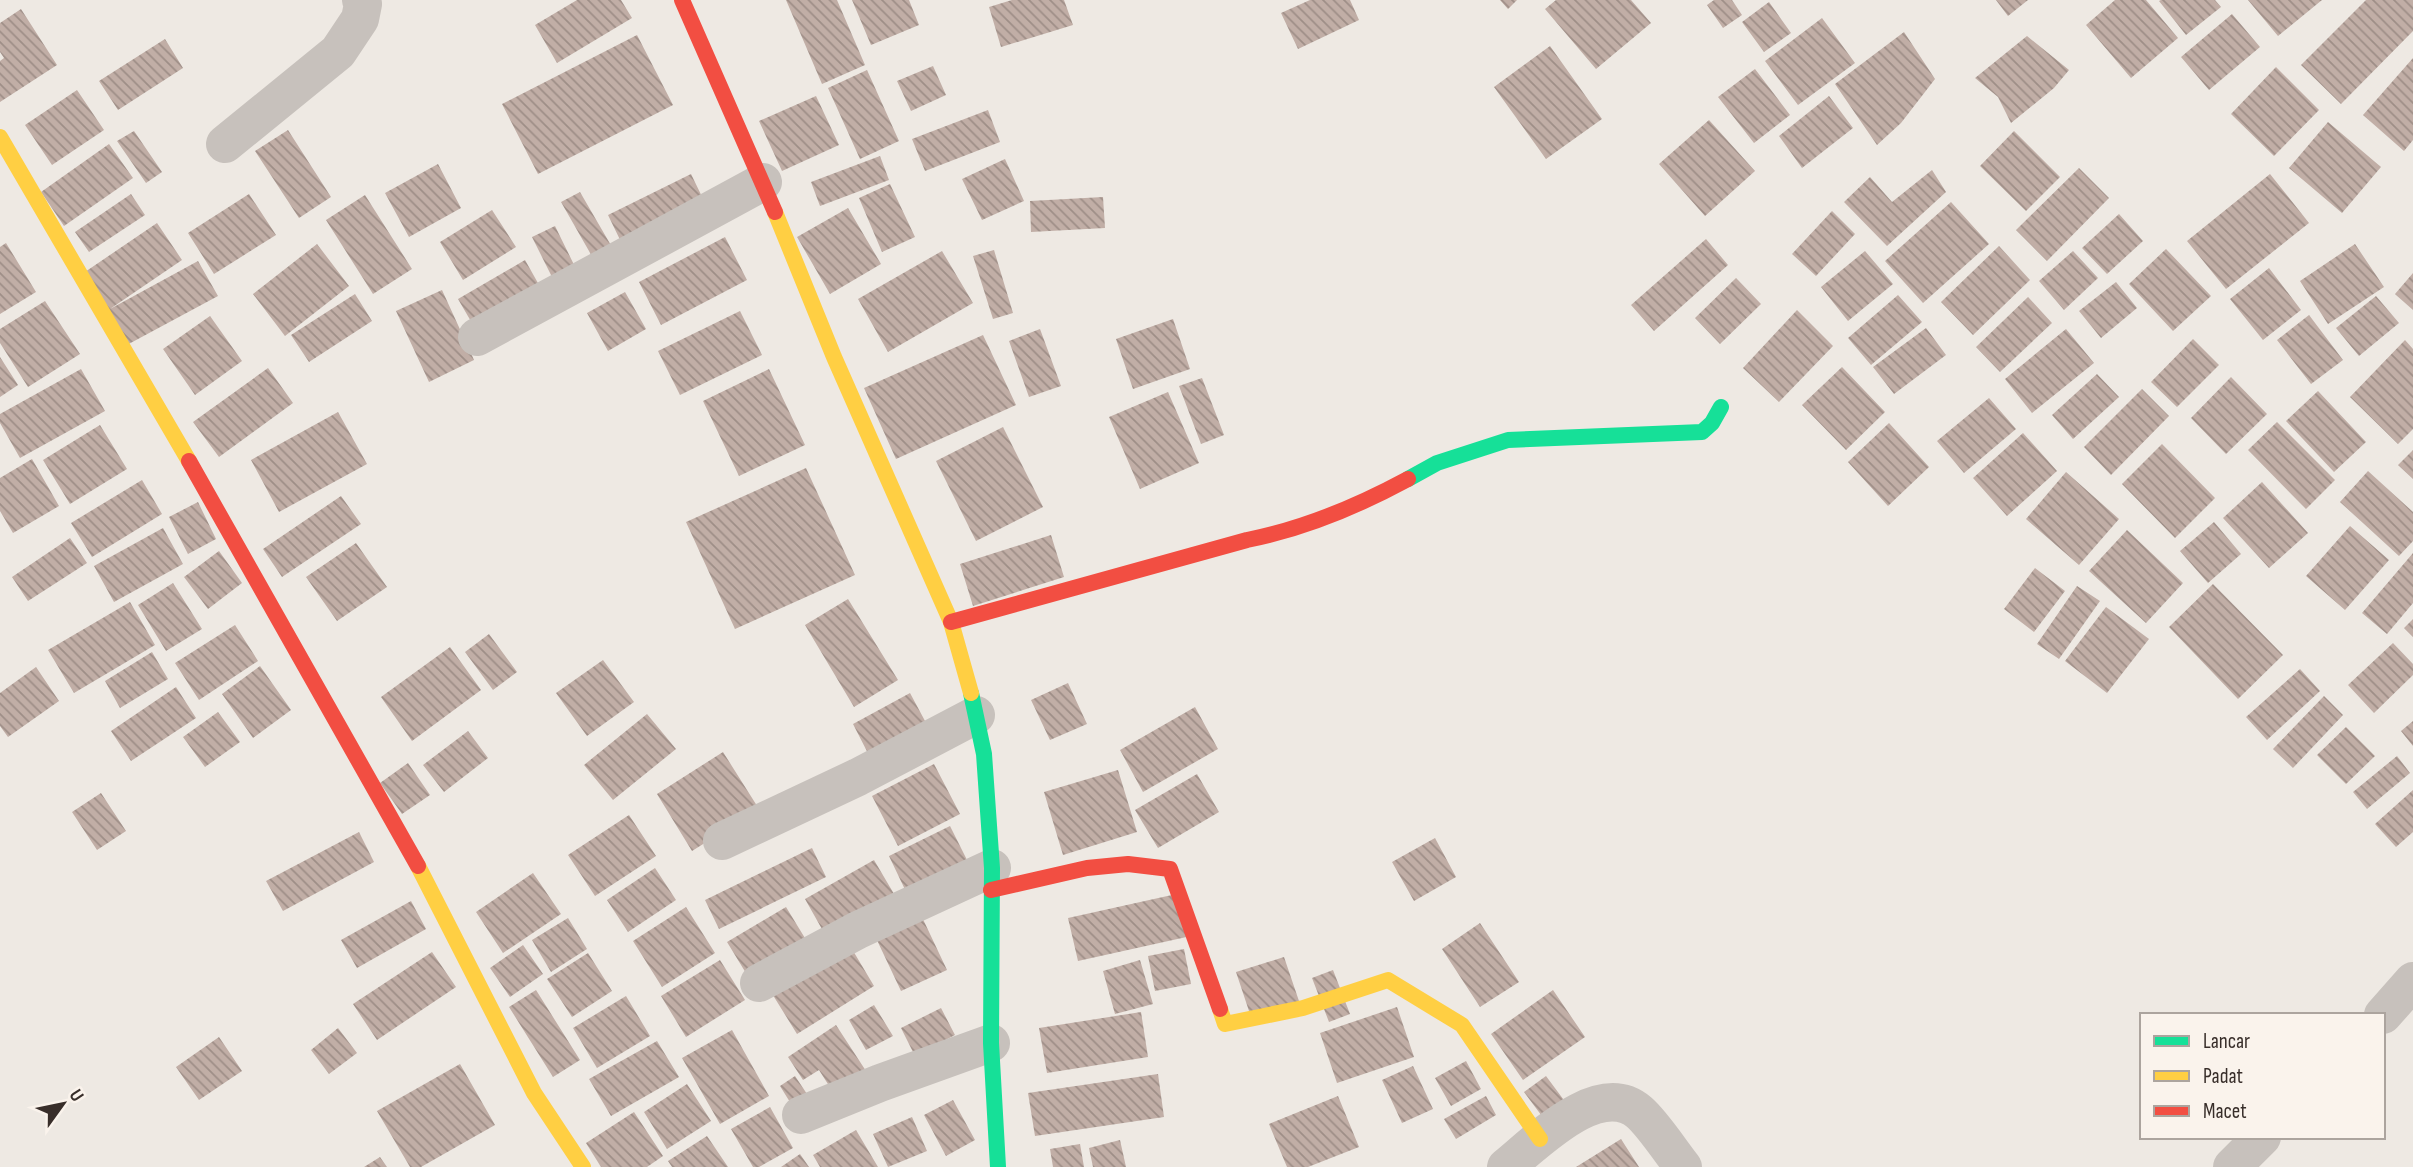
<svg xmlns="http://www.w3.org/2000/svg" width="2413" height="1167" font-family="'Sofia Sans Condensed',sans-serif">
<defs>
<pattern id="building-back-hatch" width="6" height="6" patternUnits="userSpaceOnUse" patternTransform="scale(1.75)"><rect width="6" height="6" fill="#c1aea6"/><path d="M-1 5l2 2M0 0l6 6M5-1l2 2" fill="none" stroke="#9e8e87"/></pattern>
</defs>
<rect width="100%" height="100%" fill="#eee9e3"/>
<path fill="url(#building-back-hatch)" d="M577,0h44l11,18 -75,45 -22,-38z
M786,0h51l28,65 -43,19z
M852,0h57l10,25 -48,20z
M1012,0h52l9,25 -72,22 -12,-40z
M1310,0h40l9,20 -61,29 -17,-36z
M1500,0h17l-9,9z
M1556,0h75l20,23 -55,46 -51,-60z
M1714,0h18l10,15 -19,13 -16,-23z
M1996,0h32l-20,16z
M2115,0h31l32,38 -47,40 -45,-53z
M2161,0h54l6,7 -35,28 -27,-34z
M2248,0h74l-44,36z
M2366,0h47v31l-72,73 -40,-39z
M1769,2l22,31 -27,19 -22,-30z
M21,9l36,56 -57,37v-41l4,-3 -4,-6v-29z
M2232,14l28,33 -51,43 -28,-33z
M1822,18l33,45 -57,42 -33,-44z
M1904,32l31,47 -34,44 -24,22 -42,-61z
M637,35l36,70 -135,69 -36,-70z
M2027,36l42,34 -15,18 -43,35 -13,-26 -23,-19z
M165,39l18,29 -65,42 -19,-29z
M1550,46l52,73 -56,40 -52,-72z
M2413,58v82l-9,11 -41,-36z
M933,66l13,29 -35,16 -14,-30z
M2276,67l43,43 -45,46 -43,-42z
M1755,69l35,46 -36,28 -36,-46z
M867,70l32,71 -39,18 -32,-71z
M77,90l27,40 -52,35 -27,-40z
M816,96l23,49 -57,26 -23,-50z
M1829,96l24,32 -51,40 -23,-32z
M988,110l12,32 -75,29 -13,-32z
M1709,120l46,51 -50,45 -46,-52z
M2328,122l53,45 -39,46 -53,-45z
M288,130l43,67 -32,21 -44,-67z
M134,131l28,41 -16,11 -29,-42z
M2014,131l46,46 -34,34 -46,-45z
M109,144l24,34 -69,48 -23,-34z
M880,156l9,24 -69,26 -9,-24z
M1005,159l19,42 -42,19 -20,-41z
M438,164l23,44 -52,29 -24,-44z
M2079,168l30,30 -62,63 -31,-31z
M1932,170l14,22 -59,54 -43,-44 26,-25 22,25z
M691,174l16,33 -83,41 -16,-33z
M2270,174l39,49 -83,66 -39,-48z
M890,184l25,53 -33,15 -23,-54z
M580,192l36,62 -19,11 -36,-63z
M131,194l14,21 -56,37 -14,-20z
M249,194l27,41 -62,39 -26,-41z
M365,195l47,74 -39,25 -47,-74z
M1103,197l2,31 -74,4 -1,-31z
M1951,202l38,42 -66,59 -38,-42z
M848,208l33,56 -51,30 -33,-57z
M492,210l24,37 -53,33 -23,-38z
M1832,211l23,23 -39,42 -24,-22z
M2119,214l24,27 -36,33 -25,-26z
M157,223l25,37 -72,49 88,-48 20,35 -93,50 -43,-72z
M555,226l25,51 -22,12 -26,-52z
M725,237l22,43 -86,45 -22,-43z
M1706,239l22,26 -74,66 -23,-26z
M6,243l30,49 -36,22v-67z
M317,244l32,42 -64,50 -32,-42z
M2355,244l29,43 -56,37 -28,-43z
M1999,246l31,34 -57,55 -32,-33z
M2166,249l45,47 -38,35 -44,-47z
M994,250l19,63 -20,6 -20,-63z
M942,251l31,52 -85,49 -30,-53z
M1865,251l28,33 -45,37 -27,-34z
M2073,251l25,27 -34,32 -25,-29z
M525,260l18,32 -67,38 -18,-31z
M2269,268l32,42 -38,30 -33,-41z
M2413,273v37l-18,-16z
M1736,278l25,26 -41,40 -25,-26z
M2116,282l21,26 -36,30 -22,-27z
M442,290l32,70 -45,22 -33,-71z
M625,292l21,37 -38,22 -21,-38z
M355,294l17,27 -63,41 -18,-27z
M1898,295l24,27 -51,43 -23,-27z
M2376,296l23,27 -40,33 -23,-28z
M2028,297l24,26 -52,49 -24,-25z
M45,301l35,53 -52,33 -28,-44v-14z
M1797,310l36,36 -54,56 -36,-34z
M740,311l22,44 -82,40 -22,-44z
M2309,315l34,45 -32,24 -34,-44z
M210,316l32,45 -47,34 -32,-46z
M1173,319l17,50 -57,20 -17,-50z
M1926,328l20,27 -52,39 -21,-27z
M1040,329l21,57 -32,11 -20,-56z
M2066,329l28,34 -62,50 -27,-34z
M983,335l33,70 -120,54 -32,-71z
M2193,339l26,26 -42,42 -26,-25z
M2405,340l8,9v80l-15,15 -48,-47z
M0,357l18,28 -18,12z
M1842,367l43,45 -39,38 -44,-45z
M268,368l25,35 -74,54 -26,-35z
M81,369l24,42 -85,47 -20,-35v-9z
M769,369l36,76 -66,31 -36,-75z
M2097,374l22,23 -46,42 -21,-24z
M2231,377l36,37 -41,40 -35,-36z
M1202,378l22,57 -23,9 -22,-58z
M2142,389l27,27 -58,59 -27,-28z
M2318,391l48,51 -32,30 -48,-51z
M1168,392l31,71 -59,26 -31,-72z
M1989,398l27,31 -52,44 -27,-32z
M338,412l29,52 -88,48 -28,-52z
M2277,422l58,58 -29,29 -58,-59z
M1889,423l40,44 -41,39 -40,-44z
M100,425l27,44 -57,35 -27,-44z
M1003,427l40,80 -67,34 -40,-80z
M2023,433l34,38 -50,45 -34,-38z
M2162,444l53,54 -40,40 -53,-54z
M2413,450v29l-15,-14z
M32,459l27,47 -46,27 -13,-22v-33z
M806,468l49,107 -120,54 -49,-107z
M2368,471l45,41v29l-14,15 -59,-54z
M2066,472l53,47 -40,46 -53,-46z
M142,480l20,34 -70,43 -21,-34z
M2262,482l46,51 -39,35 -46,-50z
M341,496l20,28 -79,53 -19,-28z
M198,502l18,37 -28,15 -19,-37z
M2214,522l27,32 -33,29 -28,-32z
M2350,526l39,34 -44,50 -39,-34z
M163,528l20,36 -69,38 -20,-36z
M2127,530l56,53 -37,40 -57,-52z
M1051,535l13,42 -91,29 -13,-42z
M70,538l17,25 -59,38 -16,-24z
M356,543l31,44 -50,34 -31,-44z
M219,551l23,32 -34,26 -24,-32z
M2413,553v50l-26,31 -25,-21z
M2035,568l30,23 -31,41 -30,-23z
M173,583l29,46 -36,22 -28,-46z
M2213,584l70,71 -45,44 -69,-72z
M2077,586l23,15 -41,58 -22,-15z
M848,599l50,81 -44,27 -49,-82z
M130,602l25,43 -81,48 -26,-43z
M2106,607l43,32 -42,54 -42,-32z
M2413,619v18l-9,-9z
M235,625l23,36 -59,39 -24,-37z
M489,634l28,38 -24,18 -28,-38z
M2393,643l20,21v11l-39,38 -26,-28z
M450,647l31,43 -69,51 -31,-44z
M152,652l16,27 -48,29 -15,-27z
M603,660l31,42 -47,34 -31,-43z
M260,666l31,44 -38,28 -31,-44z
M36,667l23,34 -51,36 -8,-11v-33z
M2300,669l20,22 -53,49 -21,-23z
M1068,683l19,41 -37,16 -19,-40z
M176,687l20,31 -65,43 -20,-30z
M910,693l22,41 -58,31 -21,-41z
M2324,696l19,19 -50,53 -20,-19z
M1195,707l23,42 -75,43 -23,-42z
M218,712l22,30 -35,25 -22,-30z
M647,714l29,35 -63,51 -29,-35z
M2413,721v25l-12,-15z
M2346,727l29,29 -29,28 -29,-29z
M468,731l20,27 -44,34 -21,-27z
M723,752l36,57 -67,42 -35,-57z
M2397,756l13,17 -43,36 -14,-17z
M408,763l22,32 -28,19 -22,-31z
M934,764l26,50 -62,32 -26,-50z
M1118,770l19,62 -74,23 -19,-63z
M1197,774l22,38 -61,36 -23,-38z
M2413,790v42l-17,15 -21,-23z
M101,793l25,38 -29,19 -25,-38z
M629,815l27,41 -61,40 -27,-41z
M950,826l21,42 -62,30 -20,-42z
M359,832l15,30 -91,49 -17,-30z
M1435,838l21,39 -42,24 -22,-39z
M812,848l14,29 -107,52 -14,-29z
M874,860l23,39 -70,39 -22,-39z
M655,868l21,32 -48,32 -21,-32z
M533,873l28,41 -58,39 -27,-41z
M1181,893l10,43 -113,25 -10,-43z
M411,901l15,28 -69,39 -16,-28z
M686,907l29,46 -53,34 -29,-46z
M786,907l25,41 -59,35 -25,-41z
M921,915l26,55 -46,21 -26,-55z
M568,918l19,31 -36,23 -19,-32z
M1480,923l39,59 -39,25 -38,-58z
M849,944l25,42 -77,48 -26,-42z
M523,945l20,29 -33,23 -20,-29z
M1184,949l7,35 -36,7 -7,-35z
M432,952l24,35 -79,53 -24,-36z
M588,953l24,38 -40,26 -25,-38z
M1284,957l16,47 -48,16 -16,-48z
M720,960l25,40 -59,37 -25,-41z
M1140,960l13,44 -38,10 -12,-43z
M1333,970l17,44 -21,8 -17,-44z
M536,990l44,70 -27,17 -44,-70z
M1553,990l32,47 -62,43 -32,-46z
M626,996l24,40 -53,32 -24,-40z
M874,1005l19,31 -27,14 -17,-30z
M1397,1007l17,50 -77,26 -17,-50z
M941,1008l14,27 -40,21 -14,-28z
M1141,1012l7,45 -101,16 -8,-45z
M836,1025l30,46 -33,21 -14,-22 -16,10 -15,-23z
M338,1028l19,25 -28,21 -18,-24z
M732,1030l37,66 -49,28 -38,-66z
M219,1037l23,34 -43,29 -23,-33z
M657,1041l22,36 -68,39 -22,-37z
M1466,1061l15,28 -30,17 -16,-28z
M460,1064l35,61 -74,42h-11l-33,-56z
M1413,1066l20,43 -31,14 -20,-43z
M1158,1074l6,43 -129,19 -7,-43z
M795,1076l14,21 -16,10 -13,-21z
M1546,1076l26,35 -22,16 -26,-35z
M687,1084l24,37 -44,28 -23,-37z
M1338,1096l21,51 -51,20h-21l-18,-43z
M1486,1096l10,19 -40,24 -12,-20z
M953,1100l22,40 -29,16 -22,-41z
M770,1107l23,41 -34,19h-6l-22,-38z
M634,1112l29,44 -16,11h-46l-15,-24z
M912,1117l15,34 -39,16 -15,-33z
M856,1130l22,37h-58l-7,-12z
M707,1136l21,31h-56l-4,-6z
M1621,1139l18,28h-63z
M1120,1140l6,27h-33l-4,-19z
M1080,1144l4,23h-31l-3,-18z
M800,1154l9,13h-28z
M380,1157l7,10h-23z"/>
<g fill="none" stroke-linecap="round" stroke-linejoin="round">
<path stroke="#c7c1bc" stroke-width="38" d="M225,144l113,-92 22,-33 3,-15 -2,-4
M477,337l286,-155
M722,841l136,-64 118,-62
M759,983l99,-53 134,-62
M2383,1015l30,-34
M801,1115l79,-32 111,-40
M1506,1167c31,-25 93,-89 133,-55 14,12 32,40 44,55
M2232,1167l30,-30"/>
<path stroke="#16e098" stroke-width="16" d="M1408,479l29,-16 71,-23 194,-8 10,-9 9,-16
M971,693l13,61 8,114 -1,175 7,124"/>
<path stroke="#ffcf43" stroke-width="16" d="M0,137l189,324
M775,212l59,145 117,265 20,71
M418,866l116,227 49,74
M1220,1009l5,15 78,-16 85,-28 74,45 78,114"/>
<path stroke="#f24e42" stroke-width="16" d="M682,0l93,212
M189,461l229,405
M951,622l296,-82c56,-11 111,-34 161,-61
M991,890l96,-22 41,-4 42,5 50,140"/>
</g>
<rect x="2140" y="1013" width="245" height="126" fill="#faf3ec" stroke="#aca49e" stroke-width="2"/>
<rect x="2154" y="1036" width="35" height="10" fill="#16e098" stroke="#aca49e" stroke-width="2"/>
<text x="2203" y="1048" font-size="21" fill="#382e2a">Lancar</text>
<rect x="2154" y="1071" width="35" height="10" fill="#ffcf43" stroke="#aca49e" stroke-width="2"/>
<text x="2203" y="1083" font-size="21" fill="#382e2a">Padat</text>
<rect x="2154" y="1106" width="35" height="10" fill="#f24e42" stroke="#aca49e" stroke-width="2"/>
<text x="2203" y="1118" font-size="21" fill="#382e2a">Macet</text>
<g transform="translate(63 1104) rotate(57)" stroke="#faf3ec" stroke-width="5" paint-order="stroke">
<path d="M0-5L12 26L0 18L-12 26Z" fill="#382e2a"/>
<text y="-10" font-size="19" font-weight="bold" text-anchor="middle" fill="#382e2a">U</text>
</g>
</svg>
